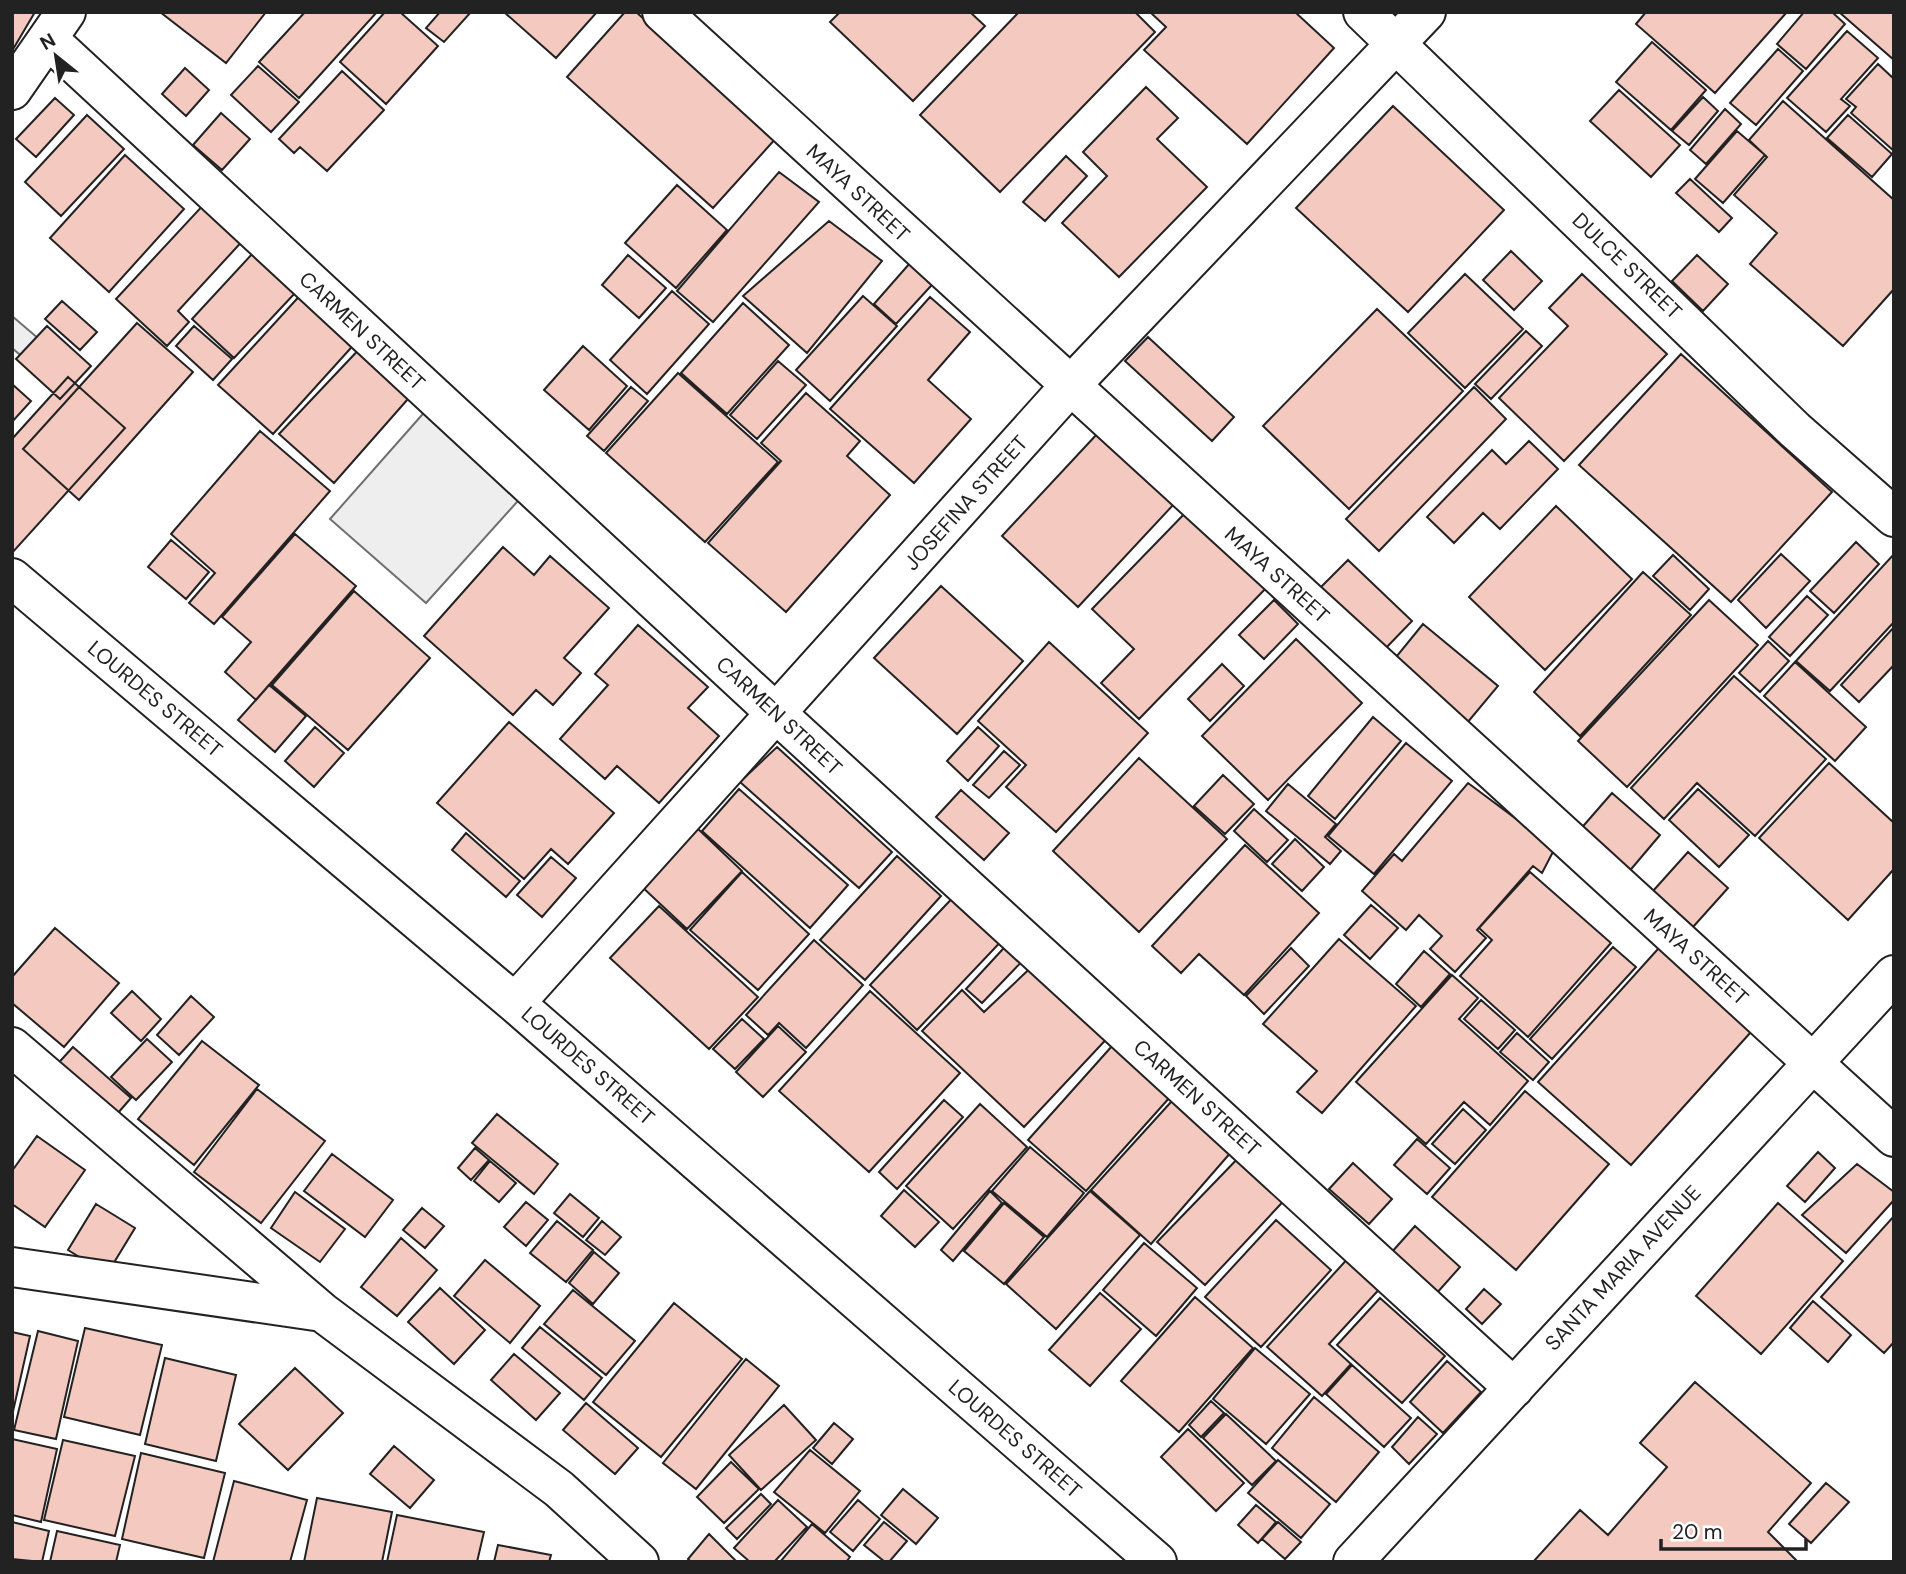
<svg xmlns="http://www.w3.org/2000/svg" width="1906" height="1574" font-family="'DM Sans',sans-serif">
<rect width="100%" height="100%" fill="#fff"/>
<path fill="#eee" stroke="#6f6f6f" stroke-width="2" d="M12,316l54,46 -16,18 -38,-32z
M429,407l97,85 -100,111 -96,-84z"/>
<path fill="#f3c9c0" stroke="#222" stroke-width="2" d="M12,12h23l-23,39z
M160,12h106l-40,51z
M305,12h72l-78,86 -40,-36z
M385,12h15l38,34 -52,58 -46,-42z
M440,12h31l-27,30 -18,-14z
M504,12h93l-41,46z
M625,12h11l141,125 -64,71 -146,-131z
M840,12h130l15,14 -72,75 -83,-79z
M1019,12h116l20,20 -155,160 -80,-77z
M1150,12h145l39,36 -87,96 -103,-94 22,-23z
M1646,12h141l-72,81 -79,-69z
M1804,12h28l13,12 -39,45 -29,-25z
M1839,12h55v48z
M1847,31l31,27 -37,41 9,7 -24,26 -39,-34z
M1652,42l54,48 -35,40 -55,-48z
M1778,49l25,22 -47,54 -26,-22z
M1878,64l16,15v72l-43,-38 5,-6 -10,-8z
M258,66l41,36 -28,30 -40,-37z
M185,68l24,22 -23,26 -24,-22z
M342,71l42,39 -57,61 -27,-24 -6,6 -15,-14z
M1146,87l32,31 -21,21 50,48 -88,90 -57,-54 45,-47 -24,-24z
M1619,90l61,55 -29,32 -61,-56z
M1703,97l15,14 -29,34 -17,-14z
M55,98l19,17 -38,42 -20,-18z
M1783,101l111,99v89l-51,57 -93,-82 27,-31 -43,-38 33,-38 -18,-17z
M1393,106l111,104 -96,102 -112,-104z
M1725,109l16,15 -35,40 -16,-14z
M221,113l29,26 -28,31 -29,-25z
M87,115l37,34 -63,67 -36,-34z
M1848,115l44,39 -20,23 -45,-39z
M1737,131l28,24 -42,48 -28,-24z
M125,155l59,54 -75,83 -59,-54z
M1066,156l21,20 -42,45 -22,-19z
M779,172l40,30 -106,120 -36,-31z
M1690,179l42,39 -13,14 -43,-39z
M677,185l50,45 -51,58 -51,-45z
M206,202l41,34 -69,75 11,11 -22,24 -51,-47z
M829,221l53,40 -75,92 -64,-57z
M1511,251l31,30 -28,29 -31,-30z
M253,253l43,39 -62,66 -42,-39z
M628,255l38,33 -27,30 -37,-33z
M917,255l23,21 -44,48 -22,-20z
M1697,255l31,29 -25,27 -31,-30z
M1465,274l58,55 -58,59 -57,-55z
M1582,274l85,80 -103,107 -65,-63 69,-72 -19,-18z
M305,290l54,49 -86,95 -55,-49z
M672,291l37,33 -62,70 -37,-34z
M863,296l34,30 -67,75 -34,-31z
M930,297l40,35 -42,48 43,39 -57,64 -84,-74z
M62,301l35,31 -17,18 -35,-31z
M743,303l46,42 -62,69 -46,-41z
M1377,309l86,82 -114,118 -86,-83z
M137,323l56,49 -114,128 -56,-51z
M47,326l44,40 -31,33 -44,-40z
M194,326l38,33 -19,21 -37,-34z
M1526,331l16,15 -51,53 -16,-15z
M1148,337l86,80 -22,24 -87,-80z
M365,343l50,48 -81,92 -55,-49z
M583,346l44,40 -38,44 -45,-40z
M1681,354l151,138 -101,110 -152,-137z
M778,361l28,24 -49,54 -27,-24z
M678,373l100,89 -73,80 -99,-89z
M68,377l57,51 -113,125v-114z
M12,384l19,17 -19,21z
M631,387l17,14 -44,50 -17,-15z
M1474,387l32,32 -127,132 -33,-32z
M806,393l54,48 -13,15 43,39 -104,117 -78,-69 73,-82 -20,-18z
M260,431l70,60 -116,133 -25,-21 26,-30 -44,-39z
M1098,433l76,71 -96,103 -76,-71z
M1529,441l29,28 -58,60 -17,-16 -29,30 -27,-26 65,-67 14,14z
M1556,506l76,73 -87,91 -76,-73z
M1190,508l80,76 -131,135 -38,-36 33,-34 -42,-40z
M295,534l61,52 -100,114 -31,-28 26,-30 -29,-25z
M171,540l38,32 -23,27 -38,-32z
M1856,542l23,22 -45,49 -24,-22z
M503,547l31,28 16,-19 59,52 -45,50 17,15 -28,32 -17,-15 -23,25 -89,-79z
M1781,554l29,27 -44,47 -28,-28z
M1894,554v68l-64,69 -34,-30z
M1673,555l36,34 -19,21 -37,-34z
M1348,560l64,61 -29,30 -64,-62z
M1643,572l48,43 -111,121 -46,-44z
M941,586l82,75 -66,73 -83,-76z
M354,591l76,67 -82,92 -76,-65z
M1807,596l21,19 -38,41 -21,-19z
M1274,600l24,24 -34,35 -25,-24z
M1709,600l49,45 -131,142 -49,-46z
M1423,624l75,62 -31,37 -75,-61z
M638,625l70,62 -20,21 31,28 -60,67 -42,-37 -12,13 -45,-40 48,-54 -13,-11z
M1894,627v38l-35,37 -18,-17z
M1296,639l66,64 -94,97 -66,-64z
M1768,641l21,20 -29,31 -21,-19z
M1049,642l99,91 -92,99 -50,-45 20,-22 -48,-44z
M1795,662l71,65 -31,34 -71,-65z
M1222,664l22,22 -34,35 -22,-22z
M1734,676l92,83 -71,77 -58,-53 -33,36 -33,-31z
M269,685l37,31 -31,36 -37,-32z
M1373,717l28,24 -66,78 -27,-23z
M509,722l105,91 -46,51 -17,-15 -27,30 -87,-76z
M315,727l29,26 -30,34 -29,-26z
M978,727l21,19 -31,35 -21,-20z
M1406,743l46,38 -78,93 -46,-38z
M777,747l115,105 -33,36 -119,-106z
M1004,751l16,14 -31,33 -16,-13z
M1139,758l88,81 -88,93 -86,-81z
M1829,763l65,60v46l-46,51 -89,-82z
M1223,775l31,29 -29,30 -31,-28z
M1468,783l87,65 -13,25 -9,-7 -56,64 9,8 -31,34 -25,-23 12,-13 -23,-21 -13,15 -44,-39 32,-37 8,7z
M1288,784l48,40 -11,13 16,14 -11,13 -64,-53z
M739,789l109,96 -38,43 -108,-97z
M1698,789l51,46 -30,32 -50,-47z
M961,790l48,43 -25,27 -48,-43z
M1612,793l48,42 -33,39 -49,-42z
M1254,809l34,31 -21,22 -33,-31z
M695,826l47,45 -55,58 -47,-44z
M466,833l54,48 -14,16 -54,-47z
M1295,839l29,28 -22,24 -30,-27z
M1245,845l74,68 -75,82 -45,-41 -18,19 -29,-27z
M1688,852l40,36 -35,39 -40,-36z
M897,856l44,40 -76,84 -45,-40z
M551,857l25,21 -34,39 -25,-22z
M742,872l67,62 -51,56 -68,-60z
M1530,872l81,71 -83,94 -68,-61 32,-36 -13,-12z
M961,889l48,44 -92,97 -47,-45z
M1371,905l27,23 -28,31 -26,-24z
M659,906l99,91 -49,52 -99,-91z
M55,928l64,55 -55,64 -52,-44v-26z
M1014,937l17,15 -49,51 -16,-14z
M1339,939l77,67 -94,107 -25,-21 20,-21 -54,-47z
M1667,939l93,83 -129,143 -93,-83z
M814,940l49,45 -57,63 -27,-25 -11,12 -22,-20z
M1613,947l23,20 -84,92 -22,-20z
M1291,948l18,18 -45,48 -18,-18z
M1424,951l26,23 -29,33 -25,-23z
M1039,960l75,71 -90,96 -102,-96 40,-41 22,22z
M1452,975l26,23 -19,21 69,62 -38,44 -26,-23 -38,42 -70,-62z
M132,991l29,28 -20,22 -30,-28z
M870,991l90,82 -91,99 -90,-81z
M191,996l23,21 -35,38 -22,-20z
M1481,1000l34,30 -17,19 -34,-30z
M742,1019l22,20 -29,30 -22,-20z
M778,1026l28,26 -43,45 -27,-25z
M1517,1033l32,29 -16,18 -33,-28z
M1121,1036l58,51 -93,104 -58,-51z
M147,1039l25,23 -36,38 -25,-23z
M202,1041l57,44 -65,80 -56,-46z
M73,1047l58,51 -20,23 -59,-51z
M257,1089l68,52 -64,82 -67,-51z
M1181,1091l58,52 -88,101 -60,-54z
M1525,1091l84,73 -93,106 -84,-73z
M944,1100l19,17 -66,72 -18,-17z
M980,1104l47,43 -74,82 -47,-43z
M1463,1109l23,21 -31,34 -23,-20z
M497,1114l61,50 -24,30 -62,-51z
M37,1136l48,34 -40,57 -33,-23v-33z
M1417,1139l33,29 -23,26 -33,-29z
M1030,1147l54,46 -37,44 -55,-46z
M475,1148l14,12 -18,20 -13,-12z
M1246,1150l47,41 -88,94 -48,-43z
M1818,1152l17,16 -30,34 -18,-16z
M332,1154l61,46 -28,37 -61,-46z
M490,1161l26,22 -17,19 -25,-21z
M1353,1163l39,36 -23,25 -40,-35z
M1857,1164l37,28v8l-48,53 -44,-38z
M904,1190l35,32 -24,25 -34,-31z
M990,1191l12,12 -49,58 -12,-11z
M1090,1191l50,44 -84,94 -50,-45z
M295,1192l50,37 -25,33 -49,-34z
M570,1194l29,24 -16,19 -29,-24z
M526,1202l22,18 -22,26 -22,-19z
M1004,1203l40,34 -40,47 -40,-33z
M1778,1203l65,58 -82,93 -65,-58z
M96,1204l39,24 -28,46 -39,-24z
M422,1208l22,18 -19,22 -22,-18z
M1894,1216v126l-10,11 -63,-56z
M1276,1220l55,50 -70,77 -56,-50z
M557,1221l36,29 -27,32 -36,-29z
M602,1221l19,16 -16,18 -19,-15z
M1415,1226l45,41 -24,27 -45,-41z
M401,1238l36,32 -40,46 -36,-29z
M1144,1243l53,45 -41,48 -53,-46z
M594,1252l25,21 -26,31 -24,-21z
M1351,1255l33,29 -55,60 22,20 -29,32 -55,-49z
M485,1260l55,46 -30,37 -56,-47z
M440,1288l45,42 -31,34 -46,-42z
M1484,1289l17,15 -19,20 -16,-15z
M573,1290l62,51 -29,34 -62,-51z
M1100,1293l41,36 -51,57 -41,-36z
M1195,1297l58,51 -74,84 -58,-51z
M1380,1298l65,58 -43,47 -65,-58z
M1813,1301l38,34 -23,27 -38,-34z
M674,1303l68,56 -81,98 -68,-55z
M540,1327l62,51 -18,22 -62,-52z
M85,1328l77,17 -22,90 -76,-18z
M38,1331l40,10 -22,98 -42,-9z
M12,1332l18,4 -18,80z
M1255,1348l55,46 -44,50 -53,-45z
M514,1354l46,39 -24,27 -45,-40z
M165,1358l71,17 -20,86 -71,-17z
M746,1359l33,27 -83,103 -33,-26z
M1447,1361l34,31 -38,41 -33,-31z
M1352,1365l59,53 -27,29 -58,-53z
M295,1368l48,45 -55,57 -49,-46z
M1695,1382l116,101 -43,49 30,30h-265l47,-52 28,25 59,-68 -27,-24z
M1314,1397l65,55 -43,50 -64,-54z
M1211,1401l13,12 -23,24 -12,-12z
M586,1403l52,45 -23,26 -52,-44z
M784,1405l32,35 -55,50 -32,-35z
M1226,1414l50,47 -24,24 -49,-47z
M1418,1417l19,17 -28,30 -17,-17z
M834,1423l19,16 -21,25 -19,-16z
M1188,1429l56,54 -28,28 -55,-54z
M12,1439l45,10 -16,73 -29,-7z
M63,1440l72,16 -20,80 -71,-16z
M394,1446l40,34 -24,28 -40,-34z
M810,1450l50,41 -35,42 -51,-41z
M141,1453l84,20 -21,85 -82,-19z
M1278,1460l52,44 -29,34 -53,-45z
M731,1462l28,27 -35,34 -27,-26z
M234,1481l73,19 -17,62h-77z
M1826,1483l23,19 -38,41 -22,-19z
M903,1489l35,29 -22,26 -35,-29z
M761,1494l10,10 -34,35 -11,-11z
M317,1498l75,14 -10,50h-78z
M778,1500l29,27 -33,35h-24l-16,-14z
M858,1500l22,19 -27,32 -23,-19z
M1256,1505l20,17 -18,21 -20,-18z
M397,1515l87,17 -7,30h-90z
M12,1522l37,9 -7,31 -30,-3z
M884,1522l23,19 -18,21h-4l-21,-17z
M1278,1522l23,20 -16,17 -23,-20z
M812,1524l38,33 -4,5h-66z
M57,1531l63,14 -4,17h-66z
M709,1534l28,28h-46l-3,-3z
M498,1545l53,10 -2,7h-55z"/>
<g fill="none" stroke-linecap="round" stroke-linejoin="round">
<g stroke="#222" stroke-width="42">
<path id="minor" d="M662,12l1232,1125
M1363,12l432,418 99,87
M48,39l730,676 736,673
M12,90l54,-78
M12,578l503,425 642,559
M515,1003l555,-617 356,-374
M12,1047l310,265 237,177 80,73
M12,1267l310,45
M1353,1562l541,-587"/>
</g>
<use href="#minor" stroke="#fff" stroke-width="38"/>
</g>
<g text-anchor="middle" stroke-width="5" stroke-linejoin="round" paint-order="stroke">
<g font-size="21" fill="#222" stroke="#fff">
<text transform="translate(858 193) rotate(43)" y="7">MAYA STREET</text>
<text transform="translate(1627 266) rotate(44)" y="7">DULCE STREET</text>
<text transform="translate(362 331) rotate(43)" y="7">CARMEN STREET</text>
<text transform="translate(966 503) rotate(-48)" y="7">JOSEFINA STREET</text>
<text transform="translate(1277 575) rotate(42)" y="7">MAYA STREET</text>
<text transform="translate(155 699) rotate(40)" y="7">LOURDES STREET</text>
<text transform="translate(779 716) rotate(43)" y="7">CARMEN STREET</text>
<text transform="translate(1696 957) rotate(42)" y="7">MAYA STREET</text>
<text transform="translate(588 1066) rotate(41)" y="7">LOURDES STREET</text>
<text transform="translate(1197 1098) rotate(42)" y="7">CARMEN STREET</text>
<text transform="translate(1623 1268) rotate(-47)" y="7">SANTA MARIA AVENUE</text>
<text transform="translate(1015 1439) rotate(41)" y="7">LOURDES STREET</text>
</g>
</g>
<rect width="1906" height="1574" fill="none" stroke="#222222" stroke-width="28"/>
<g transform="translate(56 56) rotate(330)" stroke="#ffffff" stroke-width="5" paint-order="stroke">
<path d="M0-5L12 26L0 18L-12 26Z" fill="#222222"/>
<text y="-10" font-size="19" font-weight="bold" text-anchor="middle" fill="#222222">N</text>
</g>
<path d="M1661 1539v10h145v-10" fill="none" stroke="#222222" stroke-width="3.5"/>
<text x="1672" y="1539" font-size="21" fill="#222222" stroke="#ffffff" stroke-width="5" paint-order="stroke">20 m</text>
</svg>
